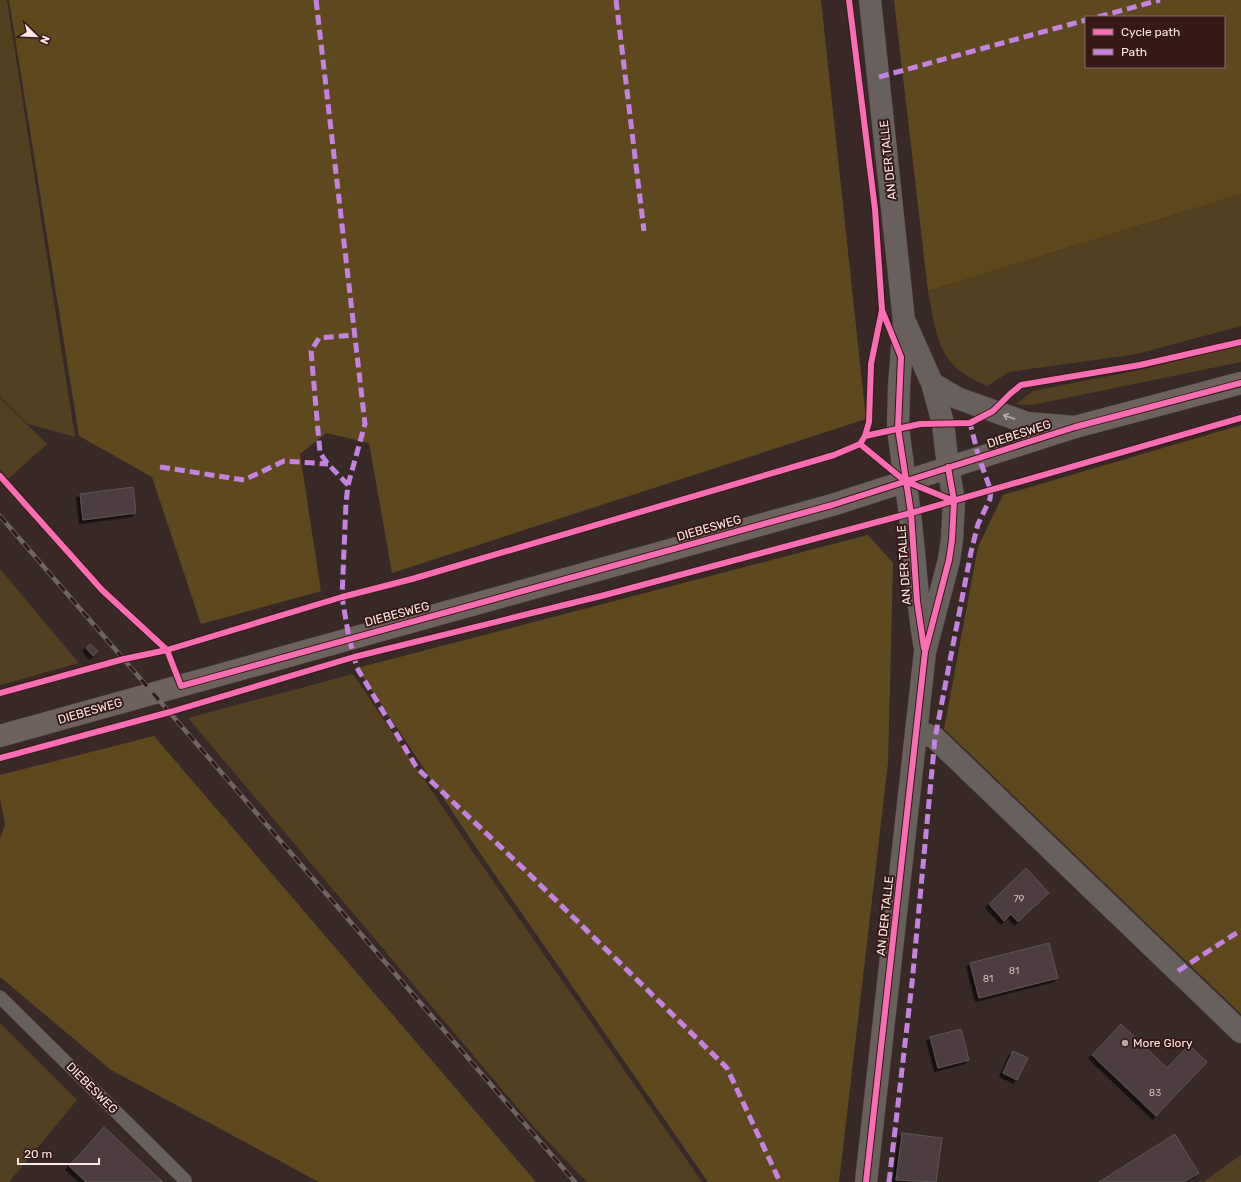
<svg xmlns="http://www.w3.org/2000/svg" width="1241" height="1182" font-family="Rubik,sans-serif">
<defs>
<filter id="shadow"><feDropShadow dx="-3.5" dy="3.5" stdDeviation="0" flood-color="#0009"/></filter>
</defs>
<rect width="100%" height="100%" fill="#382927"/>
<path fill="#524020" d="M0,0h7l68,437 -47,-13 -28,-28z
M1241,194v132l-104,28 -128,18 -22,14c-12,-6 -27,-12 -36,-24 -16,-18 -18,-48 -23,-71z
M1241,345v17l-209,43 -16,-1 17,-13 111,-22z
M0,398l47,46 -39,35 -8,-10z
M0,569l79,94 -79,22z
M353,674l124,184 225,324h-115l-54,-56 -345,-408z
M0,1023l77,77 -68,82h-9z
M1241,1155v27h-38z"/>
<path fill="#5e491f" fill-rule="evenodd" d="M9,0h812l45,419 -474,154 -23,-130 -43,-10 -26,21 21,137 -120,33 -49,-147 -73,-41z
M894,0h347v194l-313,97zM1086,17h138v50h-138z
M1241,425v589l-297,-285 34,-182 25,-52z
M868,535l25,28 -5,200 -49,419h-131l-226,-326 -125,-188z
M154,736l382,446h-217l-208,-112 -111,-93v-138l5,-15 -5,-26v-23z"/>
<path fill="#4d3d40" stroke="#615355" filter="url(#shadow)" d="M133,487l3,26 -53,7 -3,-26z
M90,644l8,7 -5,5 -7,-8z
M1026,868l23,25 -31,29 -7,-8 -7,7 -15,-17z
M1049,943l9,35 -79,20 -9,-35z
M1121,1024l46,44 22,-23 18,17 -51,54 -64,-61z
M961,1029l8,31 -31,8 -8,-31z
M1013,1051l15,7 -11,22 -14,-7z
M104,1127l59,55h-77l-17,-16z
M902,1133l40,5 -6,44 -40,-2z
M1175,1134l24,39 -15,9h-85z"/>
<g fill="none" stroke-linecap="round" stroke-linejoin="round">
<g stroke="#524543" stroke-width="14">
<path id="service" d="M0,997l185,183"/>
</g>
<g stroke="#524543" stroke-width="23">
<path id="minor" d="M905,481c10,54 10,108 19,162
M916,730l19,8 306,294
M866,1182l59,-530 24,-92 3,-20 2,-39 -6,-34"/>
</g>
<g stroke="#524543" stroke-width="23">
<path id="tertiary" d="M870,0l34,321 -5,66 -1,41 7,53
M905,322l27,61 11,40 5,44
M932,383l25,15 70,25 48,4"/>
</g>
<g stroke="#524543" stroke-width="23">
<path id="secondary" d="M0,736l832,-231 243,-78 166,-44"/>
</g>
<use href="#service" stroke="#68605d" stroke-width="13"/>
<use href="#minor" stroke="#68605d" stroke-width="22"/>
<use href="#tertiary" stroke="#68605d" stroke-width="22"/>
<use href="#secondary" stroke="#6d625d" stroke-width="22"/>
<g stroke="#6f6562" stroke-width="4.5">
<path id="rail" d="M0,516l575,666"/>
</g>
<use href="#rail" stroke="#351916" stroke-width="3" stroke-dasharray="9" stroke-linecap="butt"/>
<path stroke="#c483df" stroke-width="5" stroke-dasharray="10 5" stroke-linecap="butt" d="M316,0l49,424 -17,61 -2,18 -4,94 7,41 8,30 60,100 107,101 203,199 53,114
M616,0l28,231
M1098,17l62,-17
M879,77l207,-57
M160,467l84,13 40,-19 44,3
M348,485l-20,-21 -8,-11 -9,-102 8,-13 36,-3
M1178,971l63,-41
M889,1182l23,-199 23,-245 36,-186 7,-28 12,-25 1,-8 -12,-33 -9,-35"/>
<g stroke="#351916" stroke-width="8">
<path id="cycleway" d="M882,310l19,47 -3,71 13,85 6,88 7,47
M865,436l55,-12 50,-1 23,-12 17,-17 11,-9 119,-20 101,-23
M860,444l45,37 49,20
M0,476l102,114 65,60 14,36 651,-181 243,-78 166,-44
M0,693l124,-34 43,-9 175,-53 70,-18 422,-124 26,-11 5,-8 4,-14 2,-58 11,-54 -7,-101 -26,-209
M0,758l170,-46 184,-55 251,-62 306,-82 330,-95
M866,1182l59,-530 24,-92 3,-20 2,-39 -6,-34"/>
</g>
<use href="#cycleway" stroke="#f96db3" stroke-width="6"/>
</g>
<defs><path id="oneway-shaft" d="M-6 0H5M1.5-3L5.5 0L1.5 3" fill="none" stroke-width="1.6" stroke-linecap="round" stroke-linejoin="round"/></defs>
<use stroke="#b9aba8" href="#oneway-shaft" transform="translate(1009 417) rotate(-160)"/>
<circle fill="#b7a5a2" stroke="#351916" stroke-width="1.5" cx="1125" cy="1043" r="4"/>
<g text-anchor="middle" stroke-width="4" stroke-linejoin="round" paint-order="stroke">
<g font-size="10" fill="#d0bdbc">
<text x="1019" y="902">79</text>
<text x="1014" y="974">81</text>
<text x="988" y="982">81</text>
<text x="1155" y="1096">83</text>
</g>
<g font-size="12" fill="#fce8e5" stroke="#351916">
<text transform="translate(888 160) rotate(-96)" y="4">AN DER TALLE</text>
<text transform="translate(1019 434) rotate(-18)" y="4">DIEBESWEG</text>
<text transform="translate(709 528) rotate(-16)" y="4">DIEBESWEG</text>
<text transform="translate(904 565) rotate(-94)" y="4">AN DER TALLE</text>
<text transform="translate(397 614) rotate(-15)" y="4">DIEBESWEG</text>
<text transform="translate(90 711) rotate(-16)" y="4">DIEBESWEG</text>
<text transform="translate(885 916) rotate(-84)" y="4">AN DER TALLE</text>
<text transform="translate(92 1088) rotate(45)" y="4">DIEBESWEG</text>
</g>
<g font-size="12" fill="#fce8e5" stroke="#351916" text-anchor="start">
<text x="1133" y="1047">More Glory</text>
</g>
</g>
<rect x="1085" y="16" width="140" height="52" fill="#351916" stroke="#856c69"/>
<rect x="1093" y="29" width="20" height="6" fill="#f96db3" stroke="#856c69"/>
<text x="1121" y="36" font-size="12" fill="#fce8e5">Cycle path</text>
<rect x="1093" y="49" width="20" height="6" fill="#c483df" stroke="#856c69"/>
<text x="1121" y="56" font-size="12" fill="#fce8e5">Path</text>
<g transform="translate(36 36) rotate(113)" stroke="#351916" stroke-width="3" paint-order="stroke">
<path d="M0-3L7 15L0 10L-7 15Z" fill="#fce8e5"/>
<text y="-6" font-size="11" font-weight="bold" text-anchor="middle" fill="#fce8e5">N</text>
</g>
<path d="M18 1158v6h81v-6" fill="none" stroke="#fce8e5" stroke-width="2"/>
<text x="24" y="1158" font-size="12" fill="#fce8e5" stroke="#351916" stroke-width="3" paint-order="stroke">20 m</text>
</svg>
